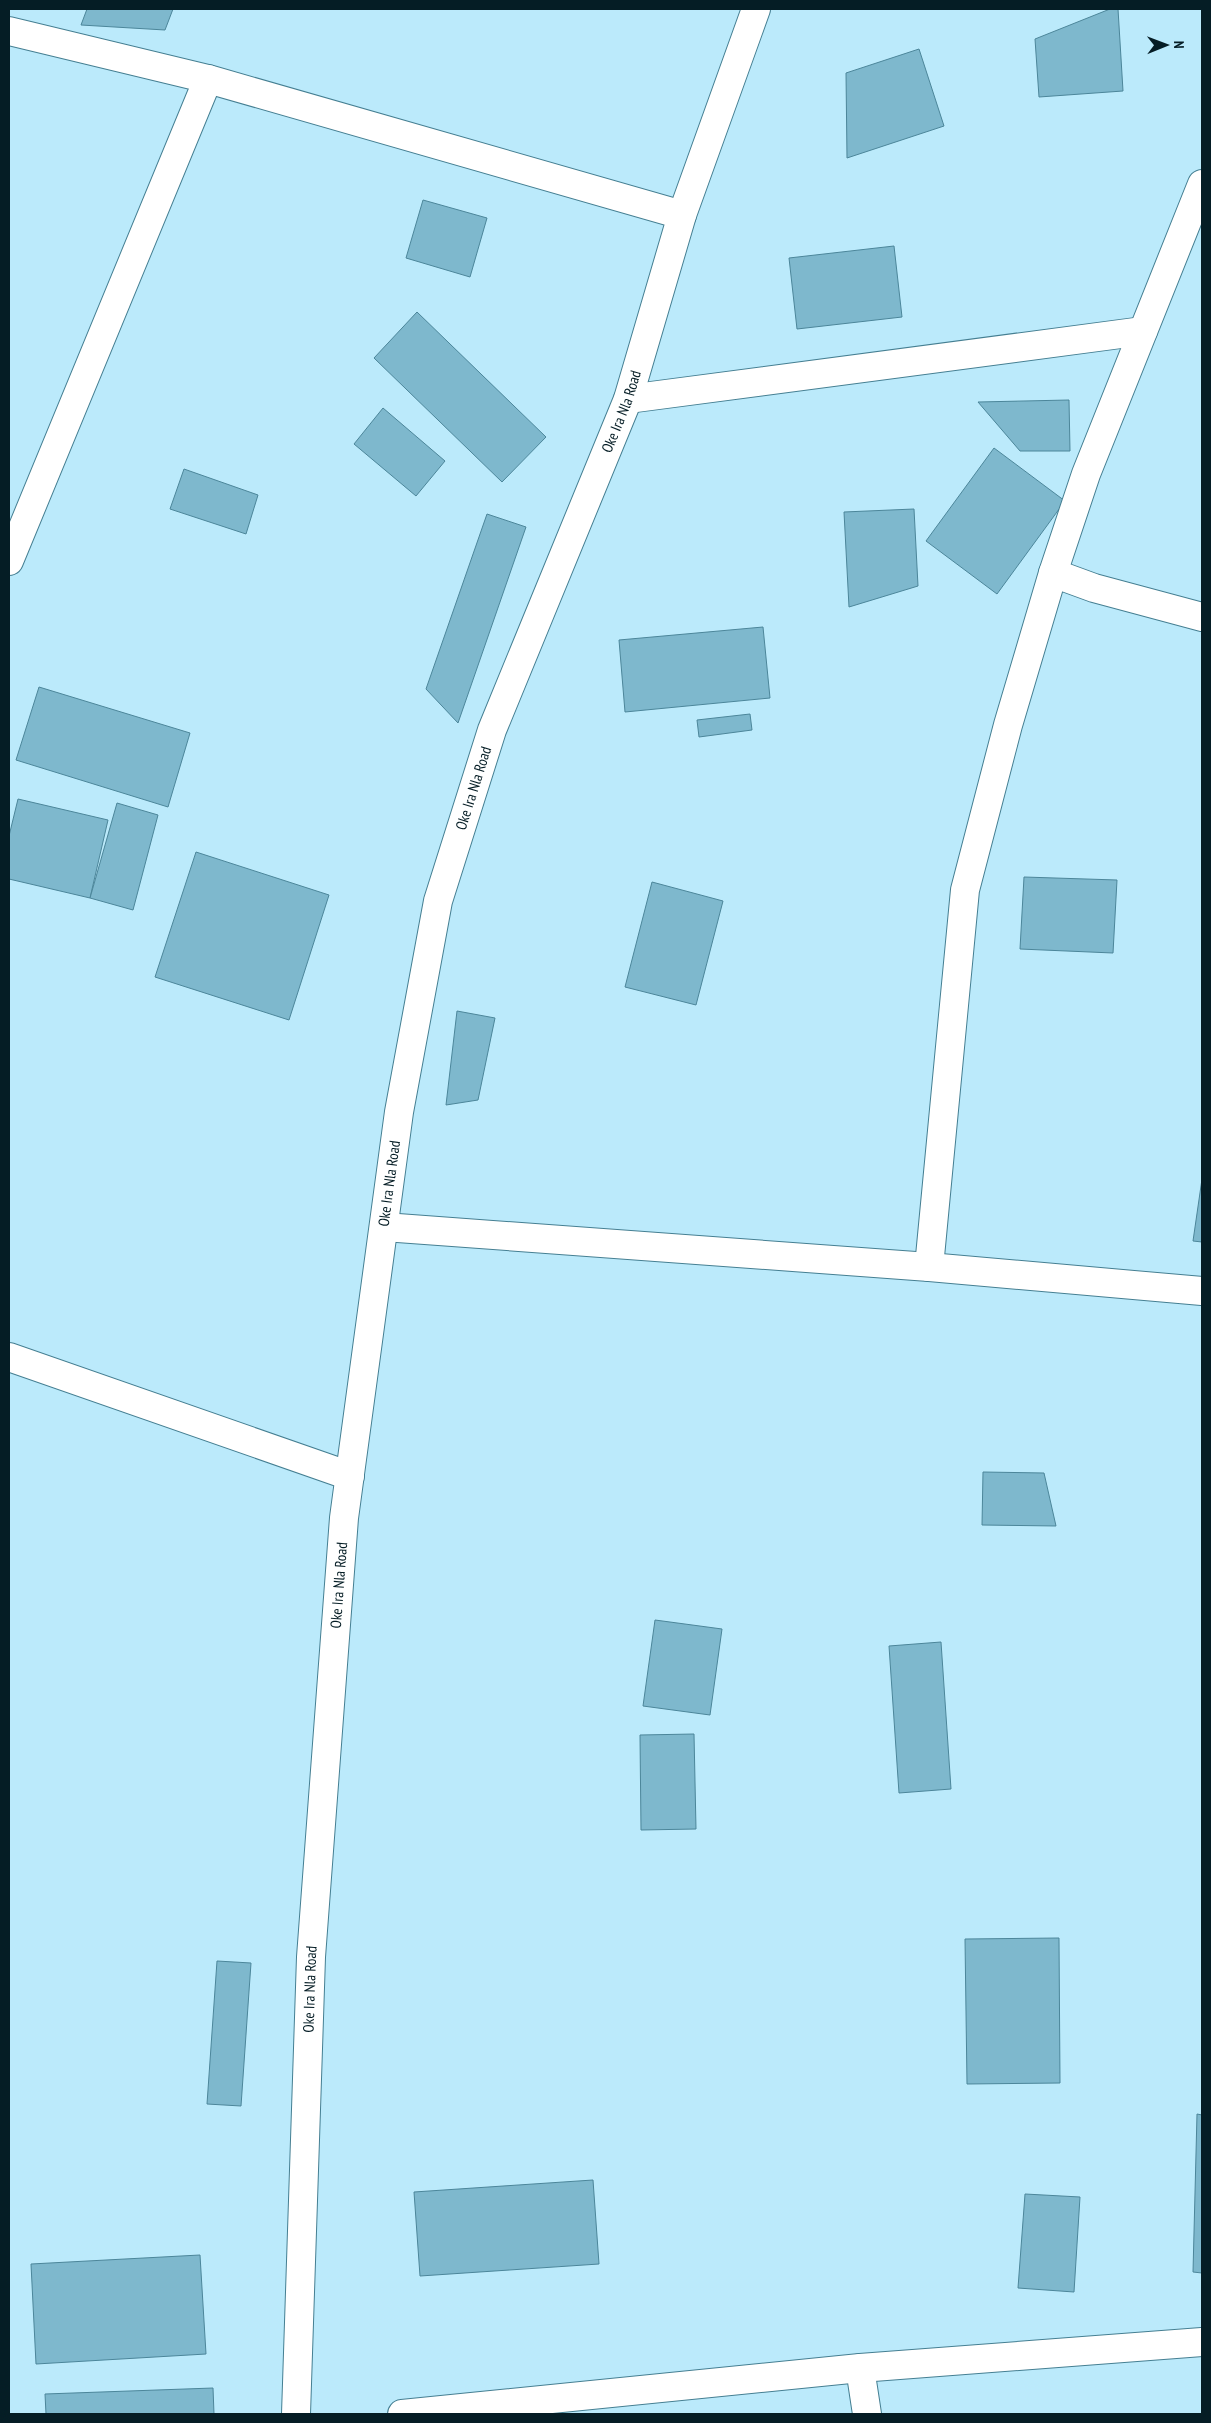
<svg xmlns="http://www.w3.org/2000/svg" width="1211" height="2423" font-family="'PT Sans Narrow',sans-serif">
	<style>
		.building { fill: #7eb8cd; stroke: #4c869a }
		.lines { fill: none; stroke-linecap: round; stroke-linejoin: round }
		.street-casing { stroke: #457f92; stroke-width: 30 }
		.secondary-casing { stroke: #457f92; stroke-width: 30 }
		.street { stroke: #fff; stroke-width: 28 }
		.secondary { stroke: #fff; stroke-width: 28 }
		.labels { text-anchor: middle; stroke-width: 5; stroke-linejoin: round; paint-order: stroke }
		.street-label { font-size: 15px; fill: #051d25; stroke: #bbeafb }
	</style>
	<rect width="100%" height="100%" fill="#bbeafb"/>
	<!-- building -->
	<g class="building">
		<polygon points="87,9 173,9 165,30 81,25"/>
		<polygon points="1110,9 1118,9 1123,91 1039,97 1035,39"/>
		<polygon points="919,49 944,126 847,158 846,73"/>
		<polygon points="423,200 487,218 470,277 406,258"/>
		<polygon points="894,246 902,317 797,329 789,258"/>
		<polygon points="417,312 546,437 502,482 374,358"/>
		<polygon points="1069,400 1070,451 1020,451 978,402"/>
		<polygon points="383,408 445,461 416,496 354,444"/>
		<polygon points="994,448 1065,501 997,594 926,541"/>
		<polygon points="184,469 258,495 246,534 170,509"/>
		<polygon points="914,509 918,586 849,607 844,512"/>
		<polygon points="487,514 526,527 458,723 426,689"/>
		<polygon points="763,627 770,698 625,712 619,640"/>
		<polygon points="39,687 190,733 168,807 16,760"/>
		<polygon points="750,714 752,730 699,737 697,720"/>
		<polygon points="18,799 108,820 90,898 9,879 9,836"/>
		<polygon points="117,803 158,815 133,910 90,898"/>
		<polygon points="196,852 329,895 289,1020 155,977"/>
		<polygon points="1024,877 1117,880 1113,953 1020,949"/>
		<polygon points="652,882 723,901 696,1005 625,987"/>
		<polygon points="457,1011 495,1018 478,1100 446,1105"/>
		<polygon points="1202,1179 1202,1242 1193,1241"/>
		<polygon points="983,1472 1044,1473 1056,1526 982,1525"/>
		<polygon points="655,1620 722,1629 710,1715 643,1706"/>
		<polygon points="941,1642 951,1789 899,1793 889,1646"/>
		<polygon points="694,1734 696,1829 641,1830 640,1735"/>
		<polygon points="1059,1938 1060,2083 967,2084 965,1939"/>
		<polygon points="217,1961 251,1963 241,2106 207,2104"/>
		<polygon points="1197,2114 1202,2115 1202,2273 1193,2272"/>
		<polygon points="593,2180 599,2264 420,2276 414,2192"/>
		<polygon points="1025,2194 1080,2197 1074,2292 1018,2288"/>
		<polygon points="200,2255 206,2354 36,2364 31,2264"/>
		<polygon points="213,2388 214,2414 46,2414 45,2394"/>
	</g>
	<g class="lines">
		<!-- street casing -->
		<g class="street-casing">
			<g id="street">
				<polyline points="9,31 208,79 682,215"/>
				<polyline points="628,399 1143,331"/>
				<polyline points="9,561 208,79"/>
				<polyline points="1053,573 1094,588 1202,617"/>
				<polyline points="384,1227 929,1267 1202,1291"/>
				<polyline points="929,1267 965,890 1008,725 1053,573 1086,474 1202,184"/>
				<polyline points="9,1357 350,1476"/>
				<polyline points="860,2368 867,2414"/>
				<polyline points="402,2414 860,2368 1202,2342"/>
			</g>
		</g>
		<!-- secondary casing -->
		<g class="secondary-casing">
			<g id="secondary">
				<path id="s1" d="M296,2414l15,-457 33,-439 55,-406 39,-211 54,-171 136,-331 54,-184 74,-206"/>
			</g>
		</g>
		<!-- street -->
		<use href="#street" class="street"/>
		<!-- secondary -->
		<use href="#secondary" class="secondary"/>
	</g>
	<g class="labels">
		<!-- street labels -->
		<g class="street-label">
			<text dy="5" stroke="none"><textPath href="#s1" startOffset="2045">Oke Ira Nla Road</textPath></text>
			<text dy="5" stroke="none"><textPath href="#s1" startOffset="1640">Oke Ira Nla Road</textPath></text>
			<text dy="5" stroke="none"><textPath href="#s1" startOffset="1235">Oke Ira Nla Road</textPath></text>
			<text dy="5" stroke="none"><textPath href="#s1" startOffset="830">Oke Ira Nla Road</textPath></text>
			<text dy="5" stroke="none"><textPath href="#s1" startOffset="425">Oke Ira Nla Road</textPath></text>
		</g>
	</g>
	<!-- border -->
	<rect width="1211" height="2423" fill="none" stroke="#051d25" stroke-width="20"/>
	<!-- north arrow -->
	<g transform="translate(1166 45) rotate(89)" stroke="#bbeafb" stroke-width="4" paint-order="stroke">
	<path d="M0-4L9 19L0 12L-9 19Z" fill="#051d25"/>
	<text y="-8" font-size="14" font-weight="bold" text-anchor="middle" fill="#051d25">N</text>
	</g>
</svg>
